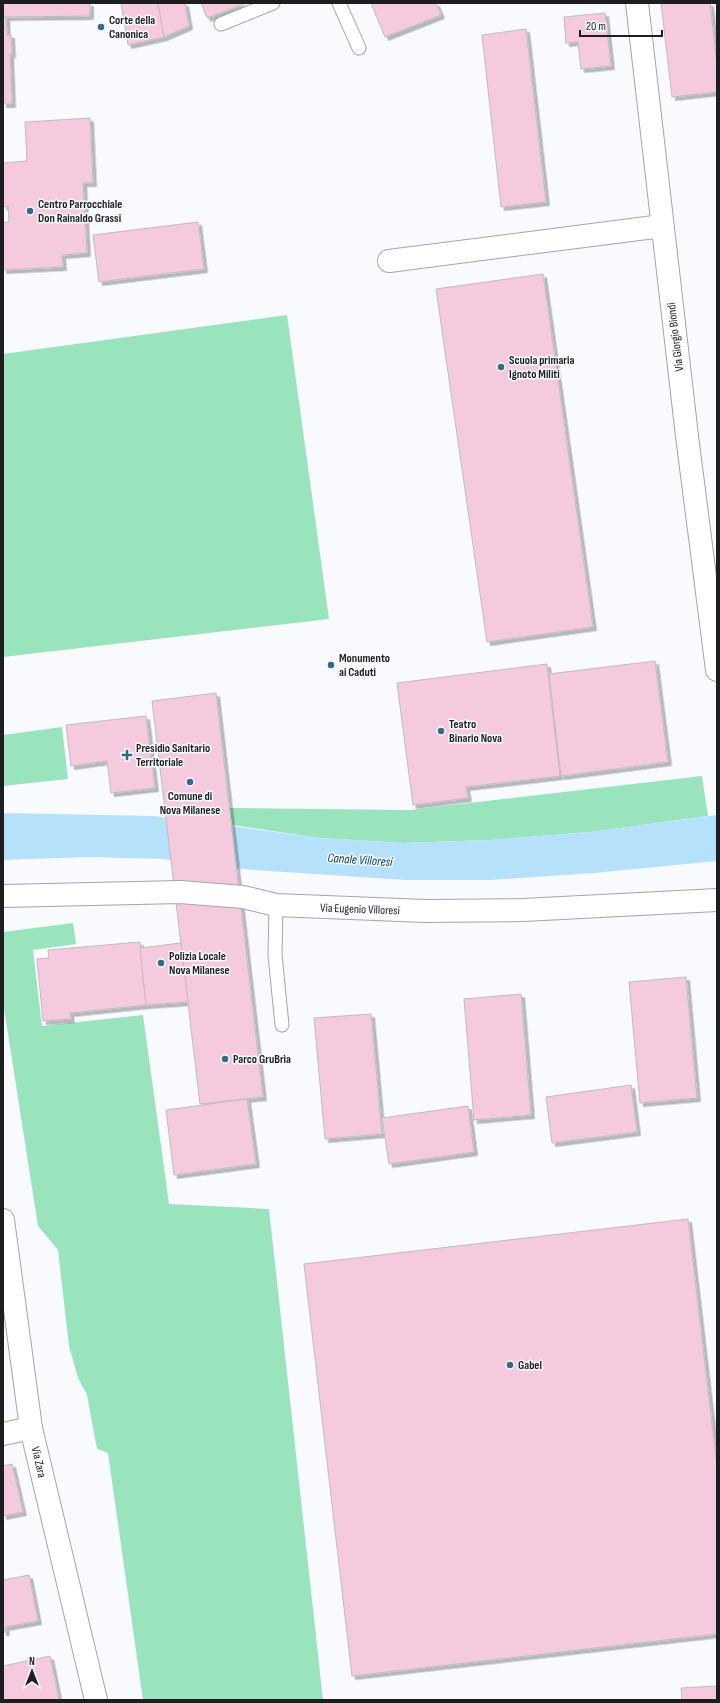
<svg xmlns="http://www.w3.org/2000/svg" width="720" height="1703" font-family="'Sofia Sans Condensed',sans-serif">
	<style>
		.green { fill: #9ae4bd }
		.water { fill: #b6e1fa }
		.building { fill: #f6cade; stroke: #c0bcbe; filter: url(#shadow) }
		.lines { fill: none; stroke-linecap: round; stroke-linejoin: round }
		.service-casing { stroke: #a3a5a8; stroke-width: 15 }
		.minor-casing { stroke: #a3a5a8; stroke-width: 24 }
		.service { stroke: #fff; stroke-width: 13 }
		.minor { stroke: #fff; stroke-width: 22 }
		.poi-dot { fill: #336b85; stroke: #f8fafe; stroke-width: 1.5 }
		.labels { text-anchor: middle; stroke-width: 3; stroke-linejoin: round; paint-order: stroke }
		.poi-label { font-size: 12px; font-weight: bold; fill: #1e1e20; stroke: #f8fafe; text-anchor: start }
		.street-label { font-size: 12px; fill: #1e1e20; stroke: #f8fafe }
		.water-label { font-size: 13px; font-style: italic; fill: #02445f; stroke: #f8fafe }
	</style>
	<defs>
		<filter id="shadow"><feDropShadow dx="3.5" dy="3.5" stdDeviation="0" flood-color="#0004"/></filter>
	</defs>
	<rect width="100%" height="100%" fill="#f8fafe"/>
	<!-- green -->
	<g class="green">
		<polygon points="287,315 329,619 3,657 3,354"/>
		<polygon points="62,727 68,779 3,786 3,735"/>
		<polygon points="702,776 708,816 591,832 490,840 403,843 320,838 232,825 230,808 410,810"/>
		<polygon points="73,923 76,944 33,950 42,1026 143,1015 169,1204 269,1209 323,1700 143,1700 108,1453 97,1449 87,1395 78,1378 69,1346 58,1250 38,1226 3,1002 3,932"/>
	</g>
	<!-- water -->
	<polygon class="water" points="3,813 153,816 320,838 403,843 490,840 591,832 717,815 717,861 594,873 491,880 406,880 253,870 163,859 88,857 3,860"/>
	<!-- building -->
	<g class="building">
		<polygon points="3,3 90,3 90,16 3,17"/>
		<polygon points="121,3 158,3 164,37 128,45"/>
		<polygon points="158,3 185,3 189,26 164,37"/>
		<polygon points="201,3 247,3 207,18"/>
		<polygon points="371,3 436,3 441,15 385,37"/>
		<polygon points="661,3 710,3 717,65 717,92 672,97"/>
		<polygon points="605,13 611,66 581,69 578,42 566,43 564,17"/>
		<polygon points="3,17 6,17 7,35 11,35 12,54 10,54 12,104 3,104"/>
		<polygon points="526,29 546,202 501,207 482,35"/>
		<polygon points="90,118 93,183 83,183 87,253 62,255 63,267 3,270 3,222 9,222 8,206 3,207 3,163 27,161 25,122"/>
		<polygon points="198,222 204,269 99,282 93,235"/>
		<polygon points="543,274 593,627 487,642 436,289"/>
		<polygon points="655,661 668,762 561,776 549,674"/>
		<polygon points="547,664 560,776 466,787 468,798 413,805 397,683"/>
		<polygon points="216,693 263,1097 200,1104 152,701"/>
		<polygon points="146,716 155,788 111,793 107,761 71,766 66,725"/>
		<polygon points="140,942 146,1005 70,1013 71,1019 43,1021 37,959 49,958 48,950"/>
		<polygon points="181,943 188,1002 146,1005 140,948"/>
		<polygon points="686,977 697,1098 640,1103 629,982"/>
		<polygon points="521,994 531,1115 474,1120 464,999"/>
		<polygon points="371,1014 382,1134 325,1139 314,1018"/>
		<polygon points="631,1085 637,1132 552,1143 546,1097"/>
		<polygon points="247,1099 256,1164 174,1175 166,1110"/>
		<polygon points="468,1106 474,1152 389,1164 382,1118"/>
		<polygon points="688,1219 717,1467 717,1634 352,1676 304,1264"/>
		<polygon points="12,1464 23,1512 3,1516 3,1466"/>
		<polygon points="29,1575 38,1621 5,1627 6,1632 3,1632 3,1580"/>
		<polygon points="50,1656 59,1700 3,1700 3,1666"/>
		<polygon points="717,1686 717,1700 682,1700 681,1688"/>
	</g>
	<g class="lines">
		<!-- service casing -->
		<g class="service-casing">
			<g id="service">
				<polyline points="339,3 359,48"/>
				<polyline points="221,24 273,3"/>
				<polyline points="276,905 275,955 282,1025"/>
			</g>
		</g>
		<!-- minor casing -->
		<g class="minor-casing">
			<g id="minor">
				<polyline points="637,3 687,436 717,670"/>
				<polyline points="389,261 662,226"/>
				<polyline points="3,896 180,892 243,897 276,905 425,911 523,910 717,900"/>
				<polyline points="3,1220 31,1428 96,1700"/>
				<polyline points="3,1434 31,1428"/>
			</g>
		</g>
		<!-- service -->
		<use href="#service" class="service"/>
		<!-- minor -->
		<use href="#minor" class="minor"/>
	</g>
	<!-- markers -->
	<g class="poi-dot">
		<circle cx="101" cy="27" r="4"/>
		<circle cx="30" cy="211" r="4"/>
		<circle cx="501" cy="367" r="4"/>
		<circle cx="331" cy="665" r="4"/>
		<circle cx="441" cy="731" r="4"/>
		<path d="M125 749h4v4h4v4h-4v4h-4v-4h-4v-4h4z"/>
		<circle cx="190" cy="782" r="4"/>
		<circle cx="161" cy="963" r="4"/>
		<circle cx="225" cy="1059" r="4"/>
		<circle cx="510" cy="1365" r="4"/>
	</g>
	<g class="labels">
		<!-- poi labels -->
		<g class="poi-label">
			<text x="109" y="24">Corte della<tspan x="109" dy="14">Canonica</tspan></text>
			<text x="38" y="208">Centro Parrocchiale<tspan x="38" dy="14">Don Rainaldo Grassi</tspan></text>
			<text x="509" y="364">Scuola primaria<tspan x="509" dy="14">Ignoto Militi</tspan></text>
			<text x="339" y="662">Monumento<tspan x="339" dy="14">ai Caduti</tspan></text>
			<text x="449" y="728">Teatro<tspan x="449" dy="14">Binario Nova</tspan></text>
			<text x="136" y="752">Presidio Sanitario<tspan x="136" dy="14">Territoriale</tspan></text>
			<text x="190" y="800" text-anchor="middle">Comune di<tspan x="190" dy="14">Nova Milanese</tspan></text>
			<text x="169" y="960">Polizia Locale<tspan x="169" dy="14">Nova Milanese</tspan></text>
			<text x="233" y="1063">Parco GruBrìa</text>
			<text x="518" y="1369">Gabel</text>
		</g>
		<!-- street labels -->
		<g class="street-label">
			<text transform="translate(675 337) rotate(-97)" y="4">Via Giorgio Biondi</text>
			<text transform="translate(360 909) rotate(2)" y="4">Via Eugenio Villoresi</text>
			<text transform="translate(39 1462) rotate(77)" y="4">Via Zara</text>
		</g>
		<!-- water labels -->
		<g class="water-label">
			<text transform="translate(360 859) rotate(4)" y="5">Canale Villoresi</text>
		</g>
	</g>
	<!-- border -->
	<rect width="720" height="1703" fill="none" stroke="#1e1e20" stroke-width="8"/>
	<!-- north arrow -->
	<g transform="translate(32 1671)" stroke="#f8fafe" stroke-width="3" paint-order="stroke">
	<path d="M0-3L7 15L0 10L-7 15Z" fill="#1e1e20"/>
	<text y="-6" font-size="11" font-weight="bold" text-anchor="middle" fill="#1e1e20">N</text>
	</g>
	<!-- scale -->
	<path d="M580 30v6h82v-6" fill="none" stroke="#1e1e20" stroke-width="2"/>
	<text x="586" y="30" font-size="12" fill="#1e1e20" stroke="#f8fafe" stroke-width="3" paint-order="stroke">20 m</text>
</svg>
